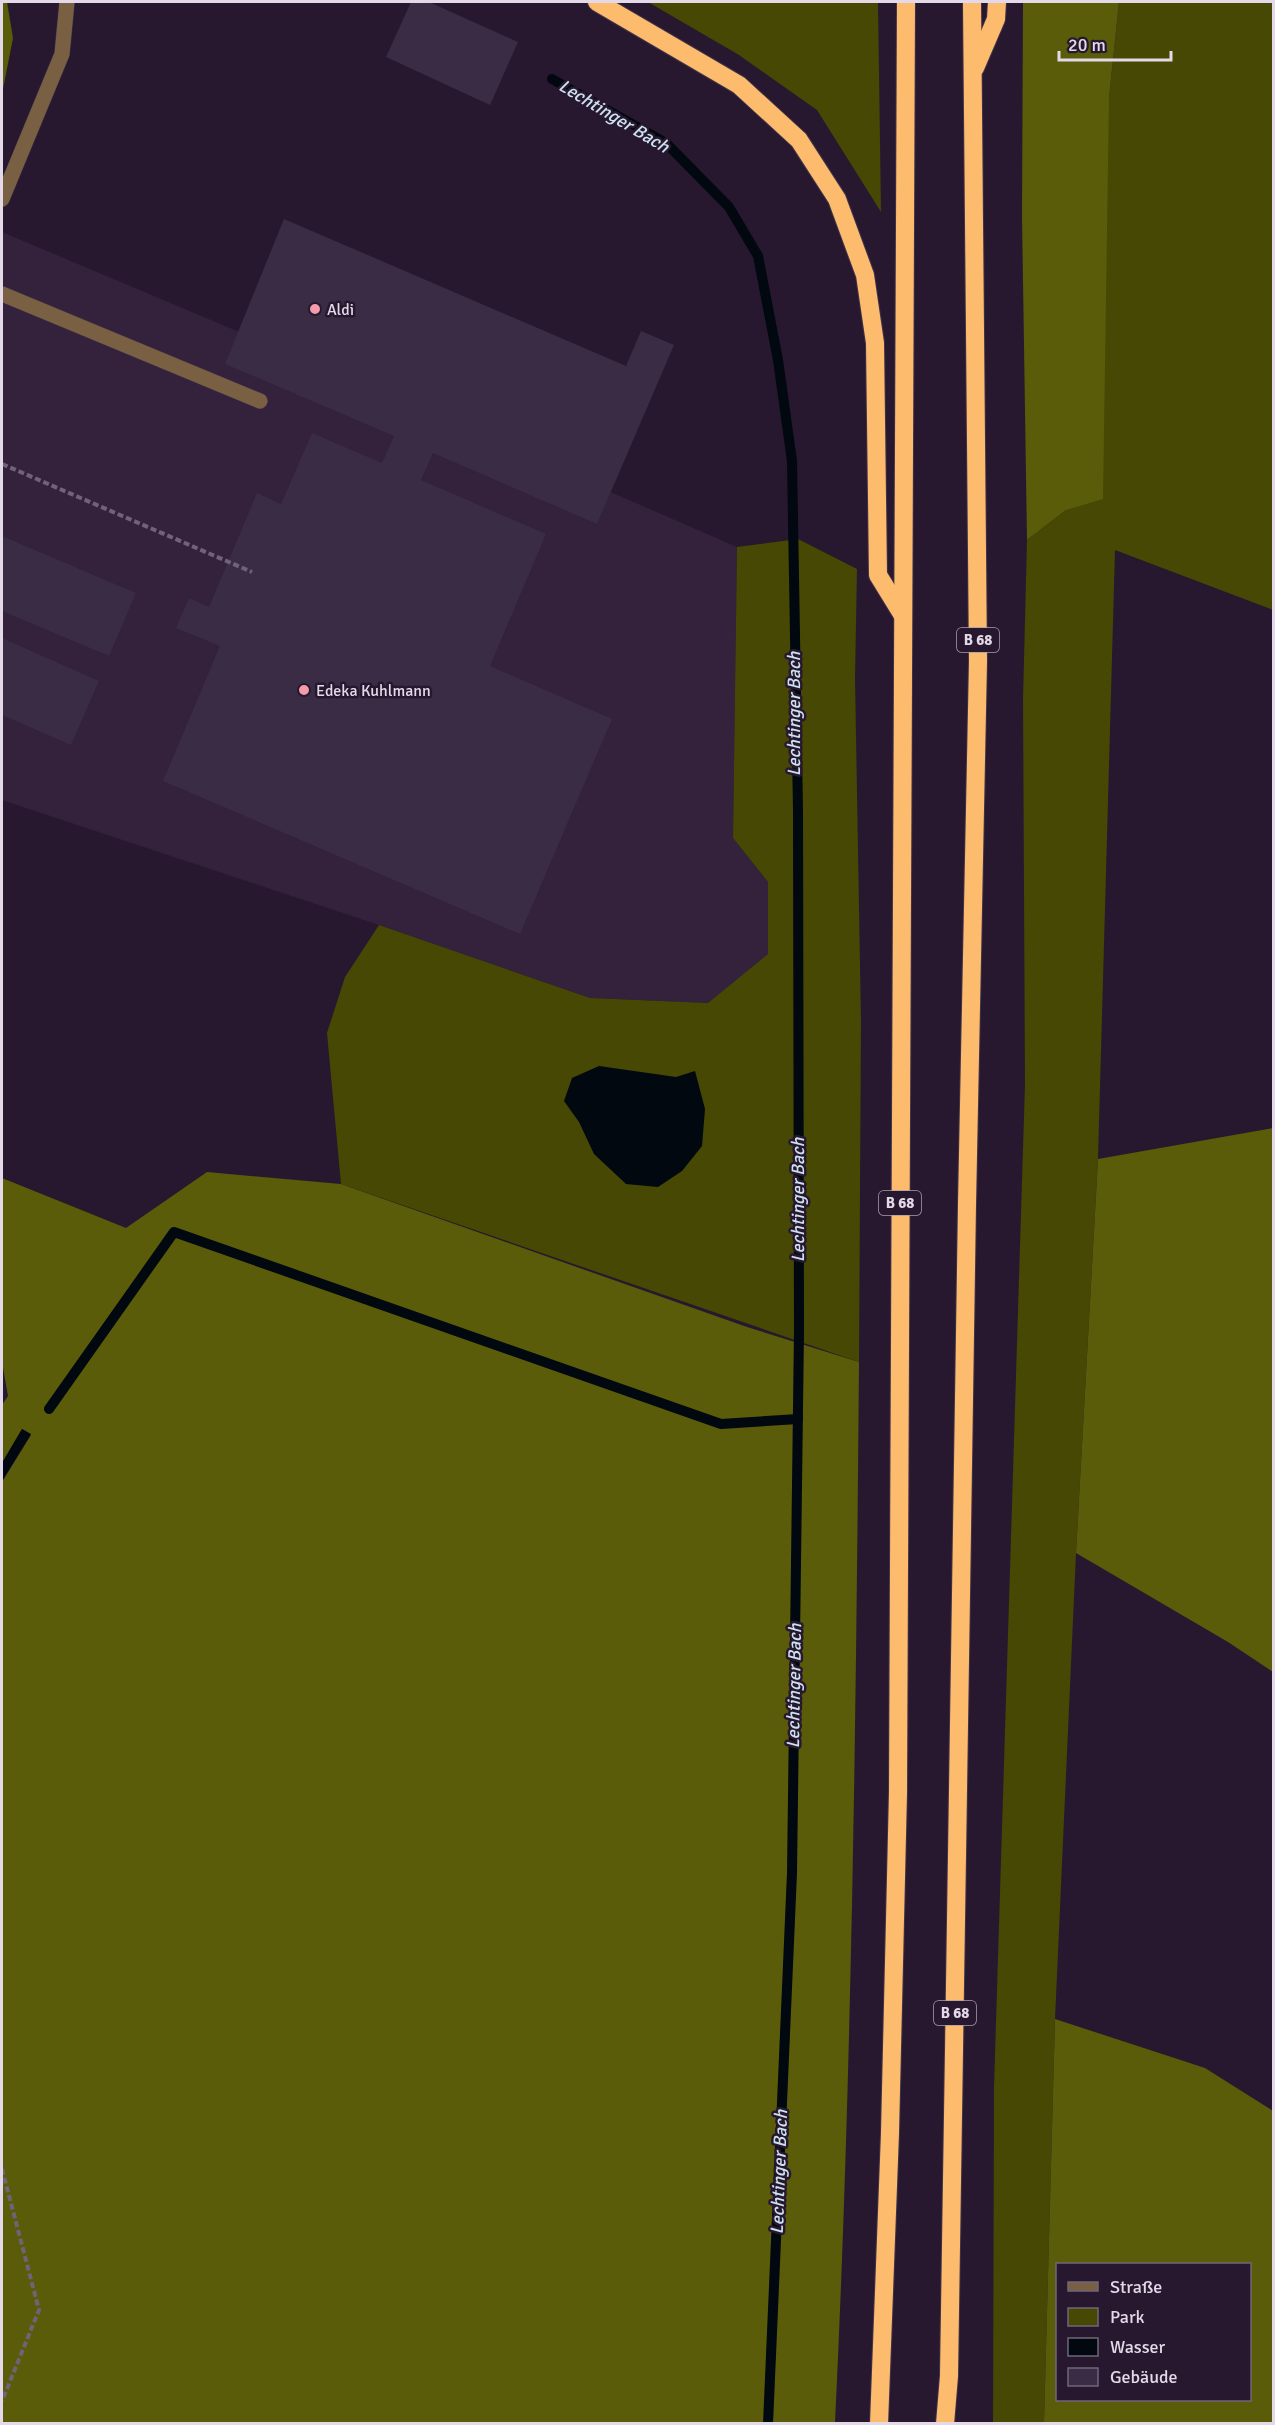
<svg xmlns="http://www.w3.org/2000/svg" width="1275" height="2425" font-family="Signika,sans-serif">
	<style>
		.built { fill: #34213c }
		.green { fill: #464803 }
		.forest { fill: #5a5c09; fill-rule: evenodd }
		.water { fill: #01080f }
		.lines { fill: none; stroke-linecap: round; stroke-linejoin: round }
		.stream { stroke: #01080f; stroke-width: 10 }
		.building { fill: #3a2c44 }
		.minor-casing { stroke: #413349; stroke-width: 16 }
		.highway-casing { stroke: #413349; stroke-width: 20 }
		.path { stroke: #706377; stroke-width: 4; stroke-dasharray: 6 3; stroke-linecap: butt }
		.minor { stroke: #7a6043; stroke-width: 15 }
		.highway { stroke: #fdbb6e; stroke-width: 18 }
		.poi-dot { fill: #f39aab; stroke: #27182f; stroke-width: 2 }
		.labels { text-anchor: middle; stroke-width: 5; stroke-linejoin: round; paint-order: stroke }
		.shield { fill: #27182f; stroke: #ab9fb0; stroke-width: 1.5 }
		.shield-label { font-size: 15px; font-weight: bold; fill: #e3d9e8 }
		.poi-label { font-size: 16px; fill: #e3d9e8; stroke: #27182f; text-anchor: start }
		.water-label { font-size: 18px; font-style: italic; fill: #cce2f0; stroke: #27182f }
	</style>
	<rect width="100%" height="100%" fill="#27182f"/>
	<!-- built -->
	<polygon class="built" points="2,232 332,371 737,547 733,838 768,882 769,954 708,1003 590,998 379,925 2,800"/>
	<!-- green -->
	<g class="green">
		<polygon points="648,2 878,2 881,212 817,110 739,55"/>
		<polygon points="1119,2 1273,2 1273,610 1115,550 1098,1159 1076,1553 1055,2019 1044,2423 993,2424 994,2087 1025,1084 1023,699 1027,540 1066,510"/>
		<polygon points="798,539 857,569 855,678 861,1022 859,1362 341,1184 327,1033 345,977 379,925 590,998 708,1003 768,954 768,882 733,838 737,547"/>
	</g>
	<!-- forest -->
	<g class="forest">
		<polygon points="2,2 7,2 13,38 2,94"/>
		<polygon points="1023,2 1119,2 1109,98 1103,499 1066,510 1027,540 1022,216"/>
		<polygon points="1273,1128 1274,1128 1273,1672 1228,1642 1076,1553 1098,1159"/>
		<path d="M207,1172l134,12 406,143 112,35c-3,354 -7,708 -24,1061h-833v-941l29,-47 -9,-6 -20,34v-58l6,-9 -6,-34v-184l124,50z"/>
		<path d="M1055,2019l150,49 68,43v312h-229zM1250,2264v136h-192v-136z"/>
	</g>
	<!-- water -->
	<g class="water">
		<polygon points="599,1066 676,1077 695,1071 705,1109 702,1146 682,1171 658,1187 626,1184 594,1154 579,1122 564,1101 572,1078"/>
		<polygon points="22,1429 31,1434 2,1481 2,1463"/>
	</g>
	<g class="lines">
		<!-- stream -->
		<g class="stream">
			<polyline points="552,79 666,143 729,207 758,256 778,360 792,461 798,810 799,1331 792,1873 768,2424"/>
			<polyline points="49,1409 174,1232 721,1424 798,1419"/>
		</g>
	</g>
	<!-- building -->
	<g class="building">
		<polygon points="411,2 429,2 518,42 490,105 386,57"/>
		<polygon points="284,219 626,366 641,331 674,345 597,524 433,453 421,480 546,534 490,666 612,719 520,934 163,781 220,646 176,628 189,598 209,607 257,493 281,504 312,433 382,463 394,436 225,364"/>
		<polygon points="2,536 136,593 109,656 2,611"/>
		<polygon points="2,638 99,681 71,745 2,715"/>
	</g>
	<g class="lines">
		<!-- minor casing -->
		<g class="minor-casing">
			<g id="minor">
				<polyline points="2,199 62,54 67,2"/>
				<polyline points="2,294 260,401"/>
			</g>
		</g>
		<!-- highway casing -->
		<g class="highway-casing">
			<g id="highway">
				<polyline points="597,2 739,85 799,140 837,199 865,275 875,343 878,575 902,614"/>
				<polyline points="975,68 996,19 997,2"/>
				<polyline points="879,2424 890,2133 898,1792 906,2"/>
				<polyline points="945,2424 949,2376 967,1204 978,661 972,2"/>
			</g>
		</g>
		<!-- path -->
		<g class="path">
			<polyline points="2,464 252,572"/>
			<polyline points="2,2169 39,2310 2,2401"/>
		</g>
		<!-- minor -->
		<use href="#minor" class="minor"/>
		<!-- highway -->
		<use href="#highway" class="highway"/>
	</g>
	<!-- markers -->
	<g class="poi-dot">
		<circle cx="315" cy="309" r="6"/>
		<circle cx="304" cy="690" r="6"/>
	</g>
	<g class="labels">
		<!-- shield labels -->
		<g class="shield">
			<rect x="957" y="628" width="42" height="24" rx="4.5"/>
			<rect x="879" y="1191" width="42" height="24" rx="4.5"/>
			<rect x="934" y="2001" width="42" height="24" rx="4.5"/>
		</g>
		<g class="shield-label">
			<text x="978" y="645">B 68</text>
			<text x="900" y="1208">B 68</text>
			<text x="955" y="2018">B 68</text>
		</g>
		<!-- poi labels -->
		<g class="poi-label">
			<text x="327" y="315">Aldi</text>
			<text x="316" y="696">Edeka Kuhlmann</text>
		</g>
		<!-- water labels -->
		<g class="water-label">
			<text transform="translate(614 116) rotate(31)" y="6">Lechtinger Bach</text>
			<text transform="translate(794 714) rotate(-90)" y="6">Lechtinger Bach</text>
			<text transform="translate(798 1200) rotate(-90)" y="6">Lechtinger Bach</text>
			<text transform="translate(794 1686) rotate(-89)" y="6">Lechtinger Bach</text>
			<text transform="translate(779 2172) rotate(-88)" y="6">Lechtinger Bach</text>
		</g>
	</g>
	<!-- border -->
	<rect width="1275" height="2425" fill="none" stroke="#e3d9e8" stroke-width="6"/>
	<!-- legend -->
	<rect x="1056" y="2263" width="195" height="138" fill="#27182f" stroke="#726579" stroke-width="1.5"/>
	<rect x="1068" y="2282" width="30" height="9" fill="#7a6043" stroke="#726579" stroke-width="1.5"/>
	<text x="1110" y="2293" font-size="18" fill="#e3d9e8">Straße</text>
	<rect x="1068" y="2308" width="30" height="18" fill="#464803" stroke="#726579" stroke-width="1.5"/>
	<text x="1110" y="2323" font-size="18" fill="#e3d9e8">Park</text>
	<rect x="1068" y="2338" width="30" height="18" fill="#01080f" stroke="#726579" stroke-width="1.5"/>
	<text x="1110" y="2353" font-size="18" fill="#e3d9e8">Wasser</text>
	<rect x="1068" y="2368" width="30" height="18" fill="#3a2c44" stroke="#726579" stroke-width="1.5"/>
	<text x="1110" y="2383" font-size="18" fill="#e3d9e8">Gebäude</text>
	<!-- scale -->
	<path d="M1059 51v9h112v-9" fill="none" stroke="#e3d9e8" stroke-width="3"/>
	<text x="1068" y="51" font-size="18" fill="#e3d9e8" stroke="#27182f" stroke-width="4.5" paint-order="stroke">20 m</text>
</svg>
